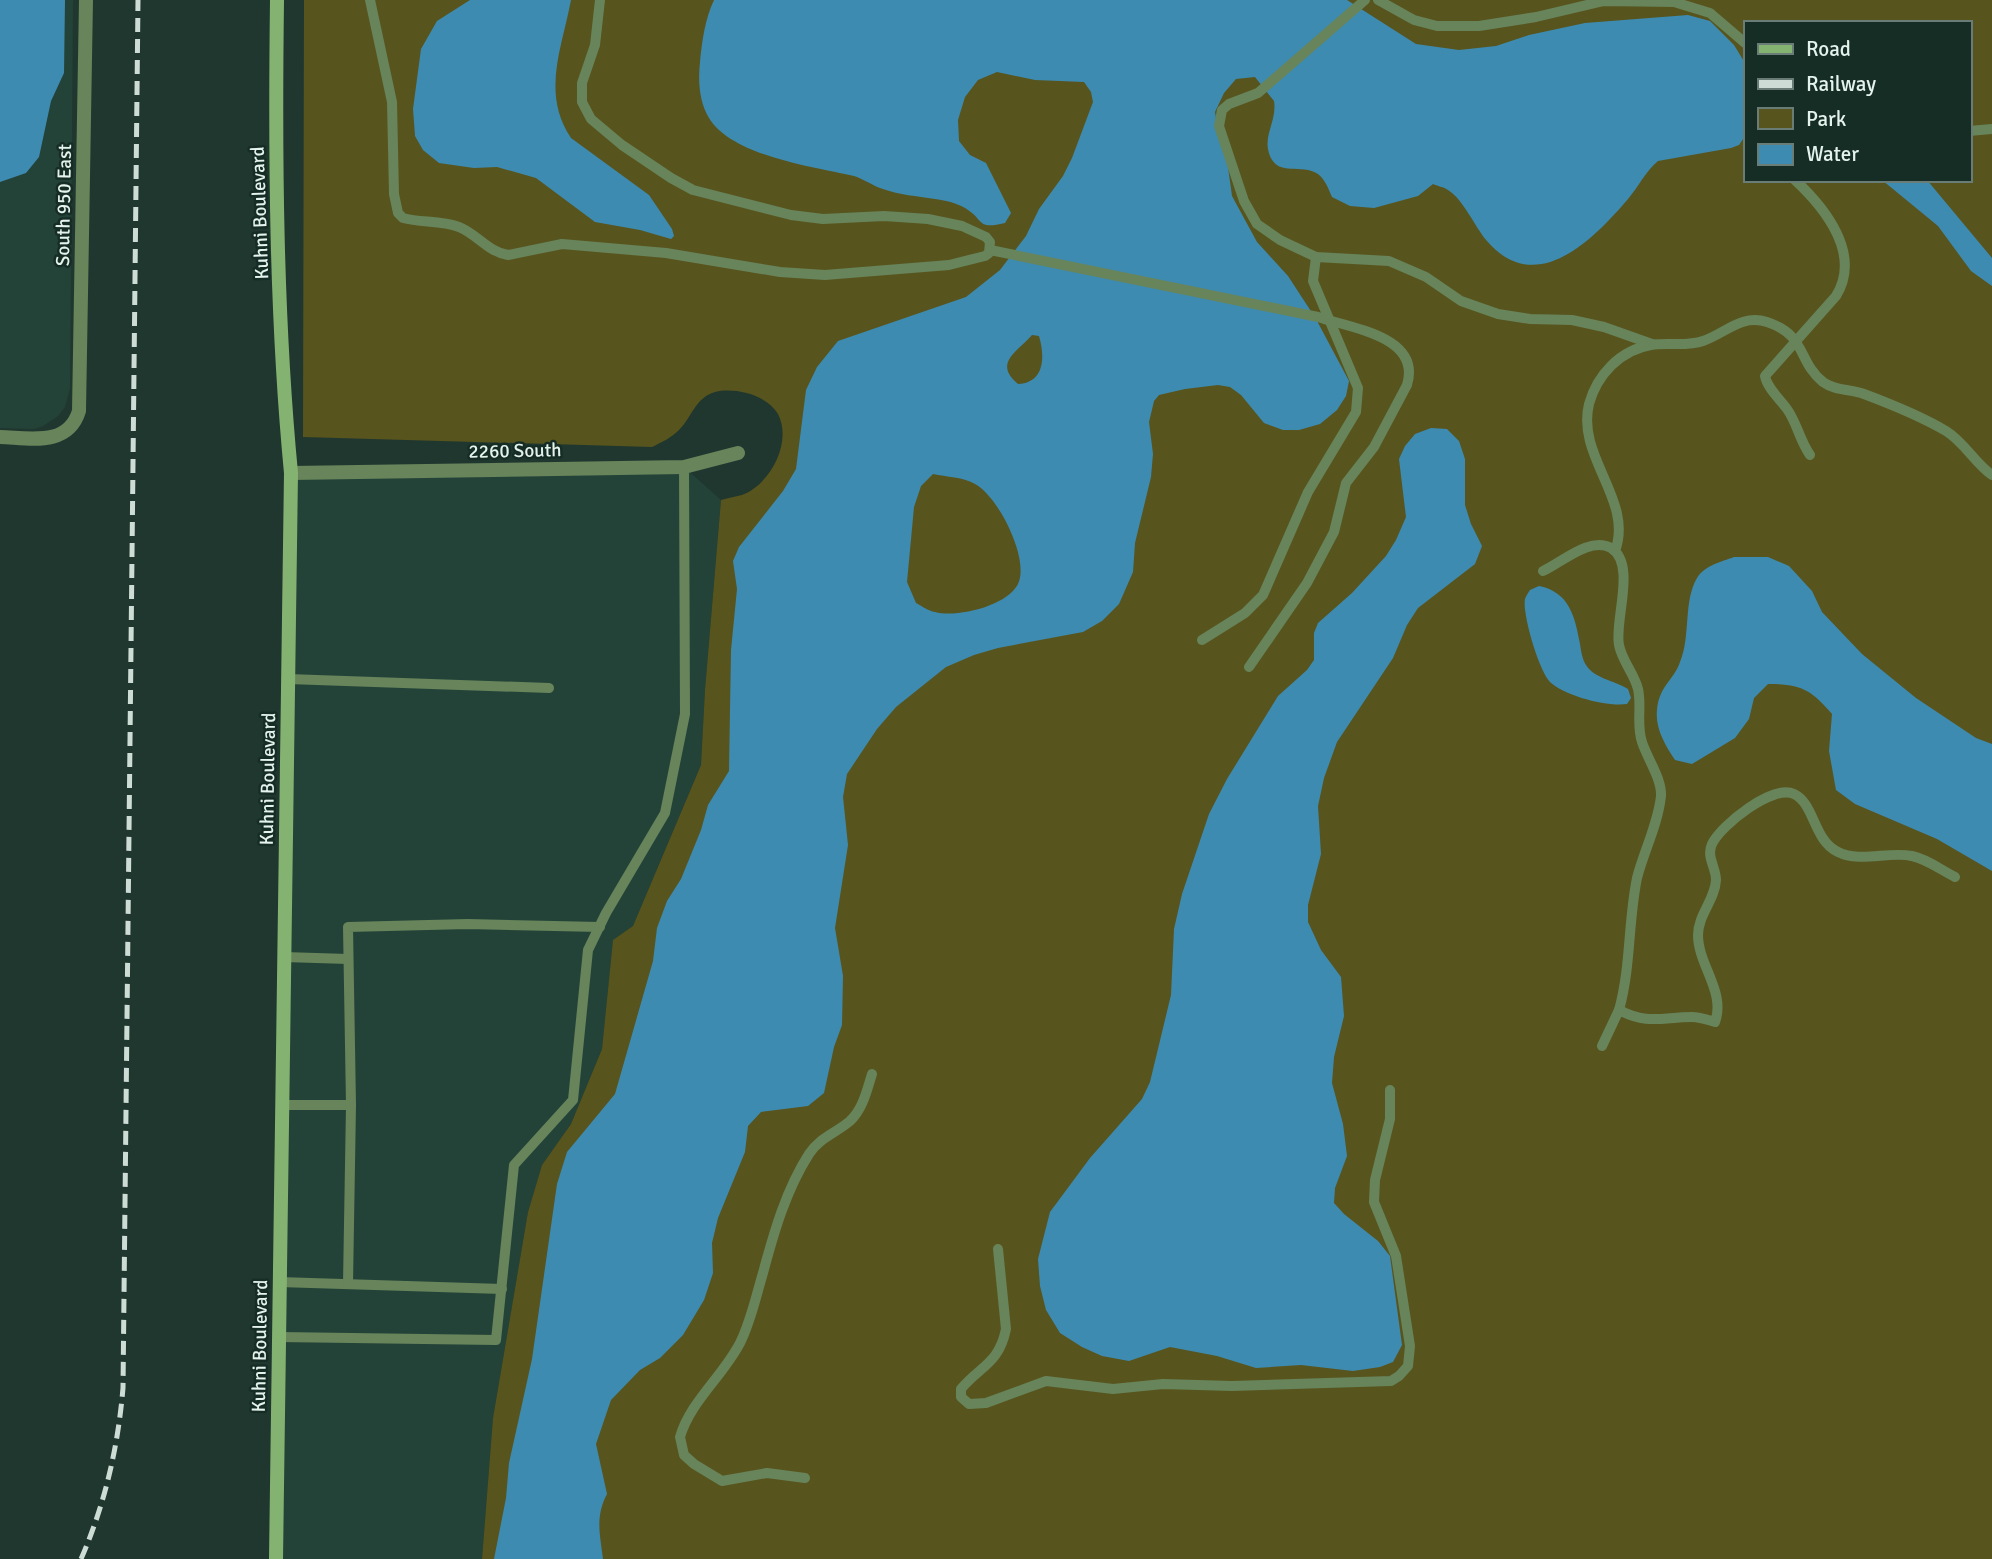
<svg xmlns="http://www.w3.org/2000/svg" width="1992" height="1559" font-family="Signika,sans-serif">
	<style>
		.built { fill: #244338 }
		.green { fill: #58541d; fill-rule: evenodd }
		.water { fill: #3e8bb1; fill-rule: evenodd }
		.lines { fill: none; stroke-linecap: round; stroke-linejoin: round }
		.lane { stroke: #67845b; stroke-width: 10 }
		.street { stroke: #67845b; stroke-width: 14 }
		.secondary { stroke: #84b371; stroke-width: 14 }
		.rail { stroke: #cddcd5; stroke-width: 5; stroke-dasharray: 14 7; stroke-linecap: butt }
		.labels { text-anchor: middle; stroke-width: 5; stroke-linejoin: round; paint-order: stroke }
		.street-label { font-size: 19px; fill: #e5f3ed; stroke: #162d25 }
	</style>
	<rect width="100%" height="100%" fill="#20372f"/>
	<!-- built -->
	<g class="built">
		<polygon points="0,0 73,0 70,388 65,407 58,416 43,426 34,429 0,428"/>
		<polygon points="684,467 721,500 705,690 701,765 633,926 613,941 602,1049 571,1124 542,1165 528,1212 493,1418 482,1559 276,1559 291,473"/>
	</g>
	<!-- green -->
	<path class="green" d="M304,0h1688v1559h-1510l11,-141 35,-206 14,-47 29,-41 31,-75 11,-109 20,-14 68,-161 4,-75 16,-190c6,-2 14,-3 21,-5 27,-10 51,-52 36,-81 -11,-19 -43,-27 -63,-22 -20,6 -23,25 -36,38 -8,8 -17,12 -27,17l-349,-10zM1745,23h224v157h-224z"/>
	<!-- water -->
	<g class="water">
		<polygon points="0,0 65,0 64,73 51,101 39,157 26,173 0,182"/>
		<path d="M470,0h101c-9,48 -30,93 0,138l78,57 23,34 2,7 -3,3 -31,-9 -45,-8 -59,-44 -39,-11 -23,1 -35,-5 -16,-13 -8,-14 -2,-27 8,-60 16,-28z"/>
		<path d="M714,0h633l69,44 43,6 37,-4 33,-11 56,-12 103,-8 22,6 24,24 11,18v73l-6,9 -8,3 -73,13c-13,11 -19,25 -30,38 -35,41 -92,99 -141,42 -12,-14 -24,-42 -39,-51 -4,-3 -11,-4 -15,-6l-15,12 -44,12 -24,-2 -18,-9c-3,-7 -7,-18 -14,-23 -18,-12 -44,6 -50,-25 -3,-16 9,-30 6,-48l-19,-24 -19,2 -12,14 -9,19 4,24 9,31 4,29 25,46 31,34 28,43 33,62 -3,15 -9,14 -17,14 -21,6h-16l-19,-7 -23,-28 -11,-8 -12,-2 -33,4 -26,6 -5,6 -5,21 4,32 -2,23 -16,66 -2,29 -14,32 -17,17 -19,11 -85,16 -24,7 -28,12 -50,40 -19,22 -30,45 -4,23 5,48 -13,83 8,48 -1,49 -8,22 -10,46 -16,13 -47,6 -13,14 -3,26 -27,66 -6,25 1,30 -9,27 -21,35 -23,23 -20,12 -29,30 -15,44 11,50c-12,23 -7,40 -4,65h-109l12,-61 3,-35 23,-104 25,-175 10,-32 48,-58 38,-133 4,-33 10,-27 14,-22 20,-49 7,-25 21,-34 2,-121 6,-61 -4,-28 6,-14 44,-56 13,-22 10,-79 11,-23 21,-26 128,-44 34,-27 26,-34 13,-27 24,-33 9,-18 21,-56 -2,-10 -7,-10 -49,-2 -38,-8 -19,8 -13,17 -7,23 1,21 11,14 16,8 25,50 -6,10c-29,7 -20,-3 -40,-15 -8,-5 -21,-8 -30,-9 -19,-3 -35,-4 -52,-10 -10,-3 -19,-10 -29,-13 -40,-9 -122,-20 -145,-58 -10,-17 -11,-37 -9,-56 2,-21 5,-43 14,-62zM1032,335l7,1c6,20 6,47 -21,48 -25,-21 -1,-32 14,-49zM933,474c13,3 31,3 42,10 23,12 55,75 43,100 -11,22 -61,34 -83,28 -7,-1 -13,-6 -19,-9l-9,-21 7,-75 7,-21z"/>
		<polygon points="1882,180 1927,180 1992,258 1992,286 1971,271 1938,226"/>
		<polygon points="1431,428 1447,429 1459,441 1465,459 1465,505 1471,524 1482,546 1475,564 1418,608 1407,625 1393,658 1337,742 1324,778 1318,806 1321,854 1308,905 1308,922 1321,950 1341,977 1344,1016 1334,1057 1332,1083 1343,1124 1347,1156 1335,1188 1334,1203 1344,1214 1378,1241 1390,1256 1402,1345 1393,1362 1380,1367 1353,1371 1301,1365 1256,1368 1217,1356 1170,1347 1129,1361 1102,1356 1082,1347 1060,1333 1046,1310 1040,1286 1038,1259 1050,1212 1090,1158 1142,1099 1150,1082 1171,995 1174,929 1182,894 1209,814 1227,779 1278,696 1307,670 1314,660 1314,633 1318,623 1352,593 1386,556 1396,540 1406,517 1399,459 1405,446 1415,434"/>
		<path d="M1734,557h34l21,9 23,25 10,21 40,42 54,44 60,40 16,6v127l-55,-32 -82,-35 -19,-14 -7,-39 3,-37c-21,-25 -32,-30 -64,-30l-14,14 -5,21 -14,19 -43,26 -17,-4c-10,-15 -20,-32 -18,-50 2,-24 17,-30 23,-48 11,-26 3,-60 17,-84 8,-13 24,-16 37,-21z"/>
		<path d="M1539,586c30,6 36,30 41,58 1,6 2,15 6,21 9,14 28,15 42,24l3,9 -4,6c-20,3 -62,-8 -77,-22 -11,-11 -28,-68 -25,-83 1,-3 3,-6 5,-9z"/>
	</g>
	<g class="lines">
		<!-- lane -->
		<g class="lane">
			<path d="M370,0l22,102 2,92 4,19 5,5c18,5 37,2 56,9 18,7 29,25 49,28l54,-11 104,9 114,19 45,3 124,-10 36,-9 4,-3 1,-11 -4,-5 -24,-11 -34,-7 -44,-3 -61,3 -32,-4 -98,-25 -22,-12 -49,-33 -31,-26 -9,-17v-19l13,-38 5,-45"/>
			<polyline points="1365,0 1258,93 1229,104 1222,110 1219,126 1244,201 1257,224 1280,240 1316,257 1389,261 1426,277 1461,301 1498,314 1530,319 1572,320 1604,327 1652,344"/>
			<polyline points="1378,0 1414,20 1437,26 1479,26 1536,17 1604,1 1674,2 1710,13 1745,43"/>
			<polyline points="1969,131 1992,129"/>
			<path d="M1795,180c30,28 67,74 41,116l-71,80c2,12 15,23 22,33 10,14 13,32 23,46"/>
			<path d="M990,250l328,67c32,11 104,19 89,68l-33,62 -28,36 -12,49 -27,51 -58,84"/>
			<path d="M1615,551c19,-51 -39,-94 -26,-147 8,-29 31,-54 62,-59 17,-3 35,2 52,-4 23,-8 38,-27 64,-19 40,13 30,39 56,60 12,9 28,7 41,12 24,9 60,24 82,37 18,11 29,32 46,44"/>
			<path d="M1543,571c18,-8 47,-35 68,-23 26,16 3,73 8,97 3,16 15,28 19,44 4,17 -2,35 4,53 5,16 20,37 19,54 -3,28 -17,55 -24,82 -9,44 -6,89 -18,132"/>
			<polyline points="1202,640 1245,613 1263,595 1308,492 1356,412 1358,388 1313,281 1316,257"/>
			<polyline points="288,679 549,688"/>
			<polyline points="284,957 348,959"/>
			<path d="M1602,1046l17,-36c28,15 44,7 73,7 8,0 16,3 23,5 11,-30 -17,-57 -17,-87 0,-20 17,-35 18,-55 0,-13 -10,-23 -4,-36 9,-19 61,-60 82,-50 21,10 19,46 44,58 22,11 51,-1 74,4 15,3 29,14 43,21"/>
			<polyline points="282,1105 351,1105"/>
			<path d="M998,1249l8,80c-7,35 -26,37 -45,60v8l8,7 17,-1 60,-22 67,8 50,-5 69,2 159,-5 8,-5 9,-10 2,-20 -14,-90 -22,-54 1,-22 15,-61v-29"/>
			<polyline points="279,1282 502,1289"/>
			<polyline points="348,1284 351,1105 348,927 468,924 600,927"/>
			<polyline points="279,1337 496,1340 514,1165 573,1100 588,950 606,913 665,813 685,714 684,467"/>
			<path d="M805,1478l-38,-5 -45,8 -28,-17 -10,-9 -4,-18c10,-35 43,-61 60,-94 11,-22 16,-47 23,-70 11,-41 23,-83 46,-119 10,-16 27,-21 41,-33 13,-12 17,-31 22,-47"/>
		</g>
		<!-- street -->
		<g class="street">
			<path d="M0,437c30,1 68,10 79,-26l7,-411"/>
			<polyline points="291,473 684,467 738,453"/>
		</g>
		<!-- secondary -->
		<path class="secondary" d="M276,1559l15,-1086c-15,-157 -16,-316 -14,-473"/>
		<!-- rail -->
		<path class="rail" d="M81,1559c24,-55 37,-112 42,-171l15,-1388"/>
	</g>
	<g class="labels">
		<!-- street labels -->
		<g class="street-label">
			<text transform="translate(63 205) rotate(-89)" y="7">South 950 East</text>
			<text transform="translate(259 213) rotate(-92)" y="7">Kuhni Boulevard</text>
			<text transform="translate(515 450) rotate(-1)" y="7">2260 South</text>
			<text transform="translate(267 779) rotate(-89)" y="7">Kuhni Boulevard</text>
			<text transform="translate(259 1346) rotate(-89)" y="7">Kuhni Boulevard</text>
		</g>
	</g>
	<!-- legend -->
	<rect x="1744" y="21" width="228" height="161" fill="#162d25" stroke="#697c75" stroke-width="2"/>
	<rect x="1758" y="44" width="35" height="10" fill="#84b371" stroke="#697c75" stroke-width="2"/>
	<text x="1806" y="56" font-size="21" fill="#e5f3ed">Road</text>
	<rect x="1758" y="79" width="35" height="10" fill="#cddcd5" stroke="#697c75" stroke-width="2"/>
	<text x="1806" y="91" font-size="21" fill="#e5f3ed">Railway</text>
	<rect x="1758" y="108" width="35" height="21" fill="#58541d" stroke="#697c75" stroke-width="2"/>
	<text x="1806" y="126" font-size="21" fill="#e5f3ed">Park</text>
	<rect x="1758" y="144" width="35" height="21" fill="#3e8bb1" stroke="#697c75" stroke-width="2"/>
	<text x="1806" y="161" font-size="21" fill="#e5f3ed">Water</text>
</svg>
